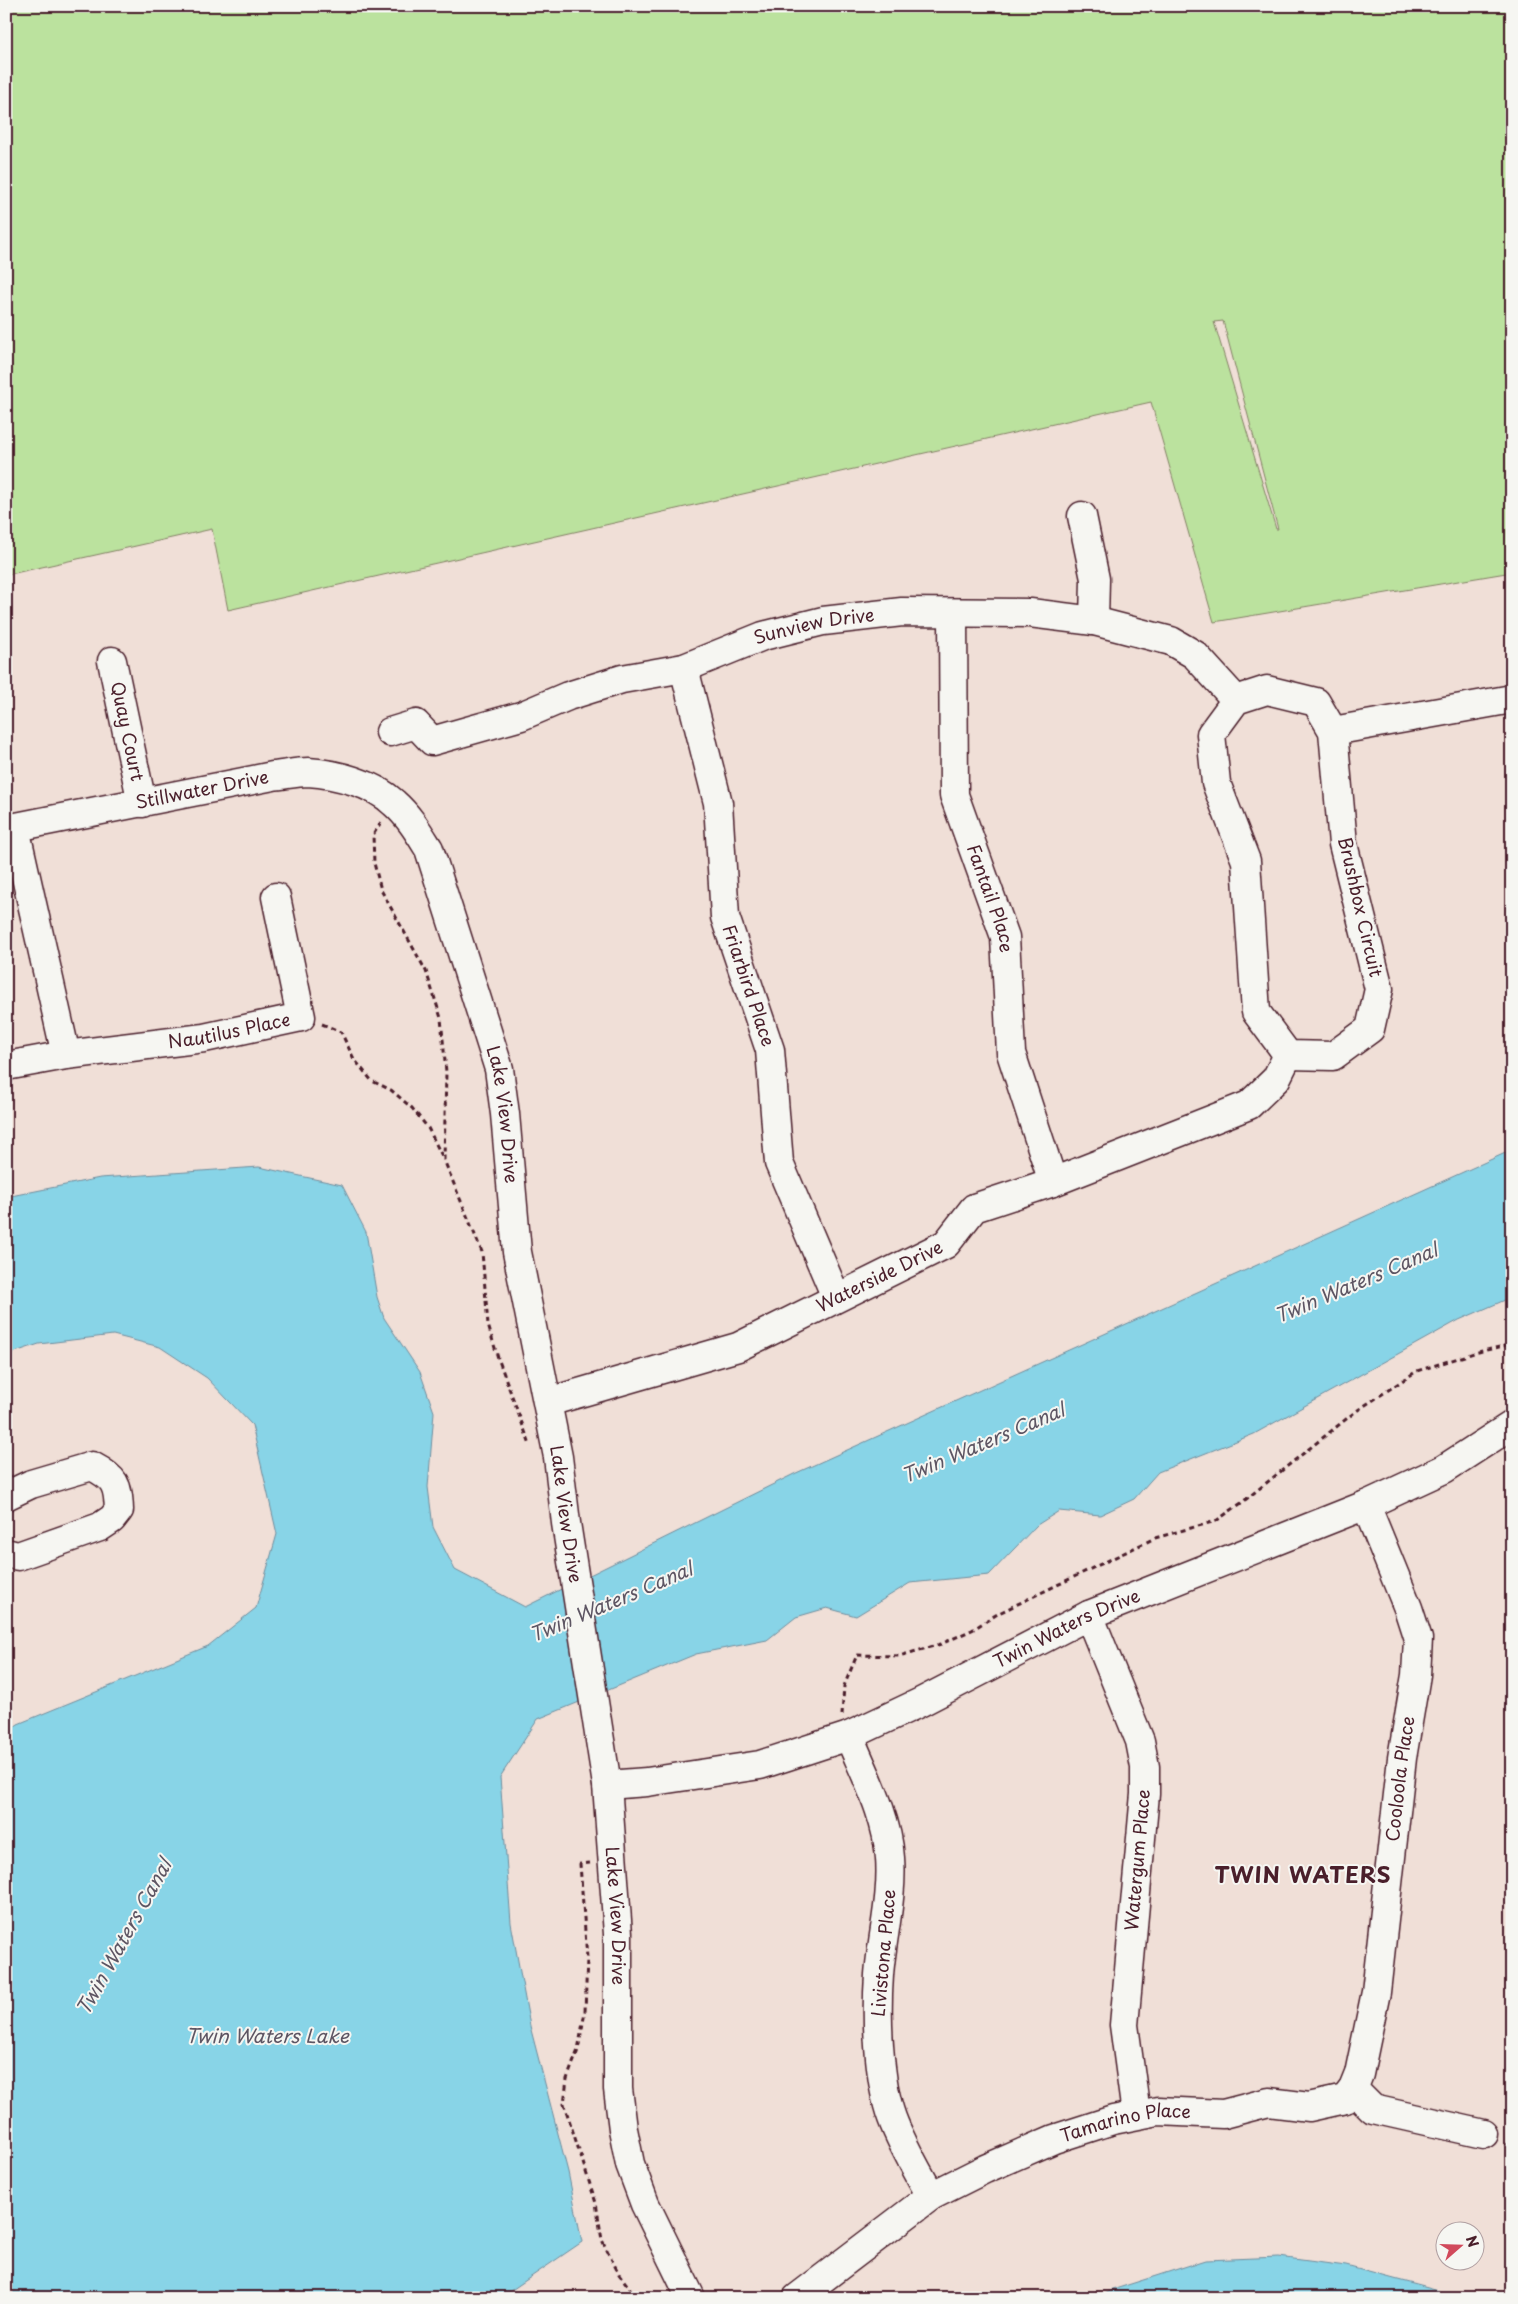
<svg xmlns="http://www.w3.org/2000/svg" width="1518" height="2304" font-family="'Playpen Sans',sans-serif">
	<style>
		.green { fill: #bbe29e; stroke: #828064; fill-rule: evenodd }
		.water { fill: #88d4e7; stroke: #6f8c9c }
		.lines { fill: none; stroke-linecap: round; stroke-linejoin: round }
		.minor-casing { stroke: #4a1f2b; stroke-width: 31 }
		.path { stroke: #4a1f2b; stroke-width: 3; stroke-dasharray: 5 4; stroke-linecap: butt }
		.minor { stroke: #f6f6f2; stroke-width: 28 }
		.labels { text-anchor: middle; stroke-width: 4; stroke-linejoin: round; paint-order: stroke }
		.street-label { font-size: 18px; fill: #4a1f2b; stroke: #f6f6f2 }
		.water-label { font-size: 19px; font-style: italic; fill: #5d5563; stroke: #f6f6f2 }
		.district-label { font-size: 22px; font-weight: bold; letter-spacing: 1px; fill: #4a1f2b; stroke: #f6f6f2 }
	</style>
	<rect width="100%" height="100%" fill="#f0dfd7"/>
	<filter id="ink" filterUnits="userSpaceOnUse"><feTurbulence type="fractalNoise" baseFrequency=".02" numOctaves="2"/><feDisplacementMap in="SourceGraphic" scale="10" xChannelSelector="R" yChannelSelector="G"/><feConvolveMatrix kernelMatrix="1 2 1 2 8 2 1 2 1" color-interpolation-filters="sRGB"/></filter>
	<g filter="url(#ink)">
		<!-- green -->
		<path class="green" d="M6,6h1506v566l-298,50 -63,-220 -923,208 -16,-81 -206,46zM1223,321l55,208h-2l-62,-207z"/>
		<!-- water -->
		<g class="water">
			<polygon points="1512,1150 1512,1297 1459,1320 1254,1434 1158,1472 1134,1499 1100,1515 1059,1511 1037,1525 989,1575 910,1583 856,1616 827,1608 796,1617 767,1640 696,1654 538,1719 500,1777 511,1923 530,2026 568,2172 582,2242 500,2298 6,2298 6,1733 18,1724 208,1646 256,1608 277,1534 252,1425 207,1378 160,1347 113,1335 39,1344 6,1355 6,1197 100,1178 259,1167 342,1185 366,1232 377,1297 384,1318 420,1372 434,1412 428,1487 433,1527 455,1570 525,1607 794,1474"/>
			<polygon points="1279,2257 1346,2266 1465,2298 1098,2298 1112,2290 1206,2260"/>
		</g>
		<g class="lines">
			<!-- minor casing -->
			<g class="minor-casing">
				<g id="minor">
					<polyline points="1082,516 1095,579 1094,621"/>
					<path id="s1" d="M953,613l1,182 51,142 6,116 42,129"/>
					<path id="s2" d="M112,661l30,142"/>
					<path id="s3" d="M684,668l34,135 7,114 45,133 9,113 57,134"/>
					<polygon points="1267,690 1316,702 1333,731 1343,844 1379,989 1370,1029 1333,1056 1288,1055 1256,1012 1246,861 1216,783 1211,734 1236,700"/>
					<polyline points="1333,731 1512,699"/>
					<path id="s4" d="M390,732l26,-8 16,17 89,-25 47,-20 54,-17 62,-11 79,-32 60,-15 79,-9 128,1 64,8 77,20 24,14 41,45"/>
					<polyline points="15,828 66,1055"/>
					<path id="s5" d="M6,829l267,-53c11,-1 24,-4 35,-4 28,2 65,11 86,31 15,13 25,30 35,46l70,220 6,45 12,138 41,205 8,66 41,262 11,149v155l5,40 7,35 15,40 46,94"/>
					<path id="s6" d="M6,1066l60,-11 138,-17 97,-21 -25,-120"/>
					<path id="s7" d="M548,1402l190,-55 208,-103 28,-36 79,-26 196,-77 27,-26 12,-24"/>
					<path d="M6,1496l25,-12 61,-18c23,12 26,18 27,44l-7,9 -12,8 -82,29 -12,-3"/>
					<polyline points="1089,1615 1140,1741 1145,1767 1145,1794 1124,2025 1136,2114"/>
					<path d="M849,1736c16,39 38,79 41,122 3,39 -8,78 -11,117 -3,40 -1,105 13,143 10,27 25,52 39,78"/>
					<path id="s8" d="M607,1785l40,-3 113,-17 89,-29 72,-34 168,-87 277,-110 78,-36 68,-44"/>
					<polyline points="1353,2089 1373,2109 1484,2134"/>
					<path id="s9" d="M797,2298l134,-102 54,-27 69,-30 59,-19 45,-9 65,3 46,-12 40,5 36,-8 8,-10 6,-15 17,-82 26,-234 14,-83 2,-36 -10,-31 -42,-103"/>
				</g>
			</g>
			<!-- path -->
			<g class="path">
				<polyline points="381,822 373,835 374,863 381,890 426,971 441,1018 446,1072 444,1160 482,1252 488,1325 498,1358 530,1445"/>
				<polyline points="322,1024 341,1032 354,1059 372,1081 391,1090 412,1108 428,1128 443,1158"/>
				<polyline points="842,1715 844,1686 857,1655 899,1656 941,1644 972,1630 999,1613 1155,1538 1216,1521 1240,1504 1355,1412 1417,1371 1474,1353 1512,1344"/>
				<polyline points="590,1863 580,1864 587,1958 585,2012 578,2050 567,2079 564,2104 596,2203 602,2240 619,2274 637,2298"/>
				<polyline points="1505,2144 1512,2147"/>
			</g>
			<!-- minor -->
			<use href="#minor" class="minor"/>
		</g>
	</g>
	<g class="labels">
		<!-- street labels -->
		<g class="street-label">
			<text dy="6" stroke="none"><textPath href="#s4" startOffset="451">Sunview Drive</textPath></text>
			<text dy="6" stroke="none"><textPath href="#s2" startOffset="72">Quay Court</textPath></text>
			<text dy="6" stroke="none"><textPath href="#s5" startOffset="200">Stillwater Drive</textPath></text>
			<text dy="6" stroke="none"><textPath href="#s1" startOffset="292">Fantail Place</textPath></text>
			<text transform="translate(1360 907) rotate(77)" y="6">Brushbox Circuit</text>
			<text dy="6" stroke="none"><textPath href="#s3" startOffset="326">Friarbird Place</textPath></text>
			<text dy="6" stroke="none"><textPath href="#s6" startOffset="226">Nautilus Place</textPath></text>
			<text dy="6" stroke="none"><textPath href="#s5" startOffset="735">Lake View Drive</textPath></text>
			<text dy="6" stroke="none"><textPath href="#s7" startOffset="356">Waterside Drive</textPath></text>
			<text dy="6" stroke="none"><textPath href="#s5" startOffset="1140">Lake View Drive</textPath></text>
			<text dy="6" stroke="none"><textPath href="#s8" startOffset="491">Twin Waters Drive</textPath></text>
			<text dy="6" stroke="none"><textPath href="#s9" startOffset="929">Cooloola Place</textPath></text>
			<text transform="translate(1138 1860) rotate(-85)" y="6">Watergum Place</text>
			<text dy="6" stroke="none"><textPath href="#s5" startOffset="1545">Lake View Drive</textPath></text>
			<text transform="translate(884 1953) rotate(-85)" y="6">Livistona Place</text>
			<text dy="6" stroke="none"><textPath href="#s9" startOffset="378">Tamarino Place</textPath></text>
		</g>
		<!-- water labels -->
		<g class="water-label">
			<text transform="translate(1356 1283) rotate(-23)" y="7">Twin Waters Canal</text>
			<text transform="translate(983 1443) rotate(-23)" y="7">Twin Waters Canal</text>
			<text transform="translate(611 1602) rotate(-23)" y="7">Twin Waters Canal</text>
			<text transform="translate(124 1937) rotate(-61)" y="7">Twin Waters Canal</text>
			<text x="267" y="2043">Twin Waters Lake</text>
		</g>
		<!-- district labels -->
		<g class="district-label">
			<text x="1303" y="1883">TWIN WATERS</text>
		</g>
	</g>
	<!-- margin -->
	<rect width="1518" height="2304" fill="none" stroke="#f6f6f2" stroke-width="25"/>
	<rect x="12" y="12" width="1493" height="2279" fill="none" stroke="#4a1f2b" stroke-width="2" filter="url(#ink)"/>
	<!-- north arrow -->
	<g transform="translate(1460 2246) rotate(70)"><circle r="24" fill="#f6f6f2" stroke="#b1a0a2"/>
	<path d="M0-4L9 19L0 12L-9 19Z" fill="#d1495b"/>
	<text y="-8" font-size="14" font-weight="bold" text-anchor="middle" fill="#4a1f2b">N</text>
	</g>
</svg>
